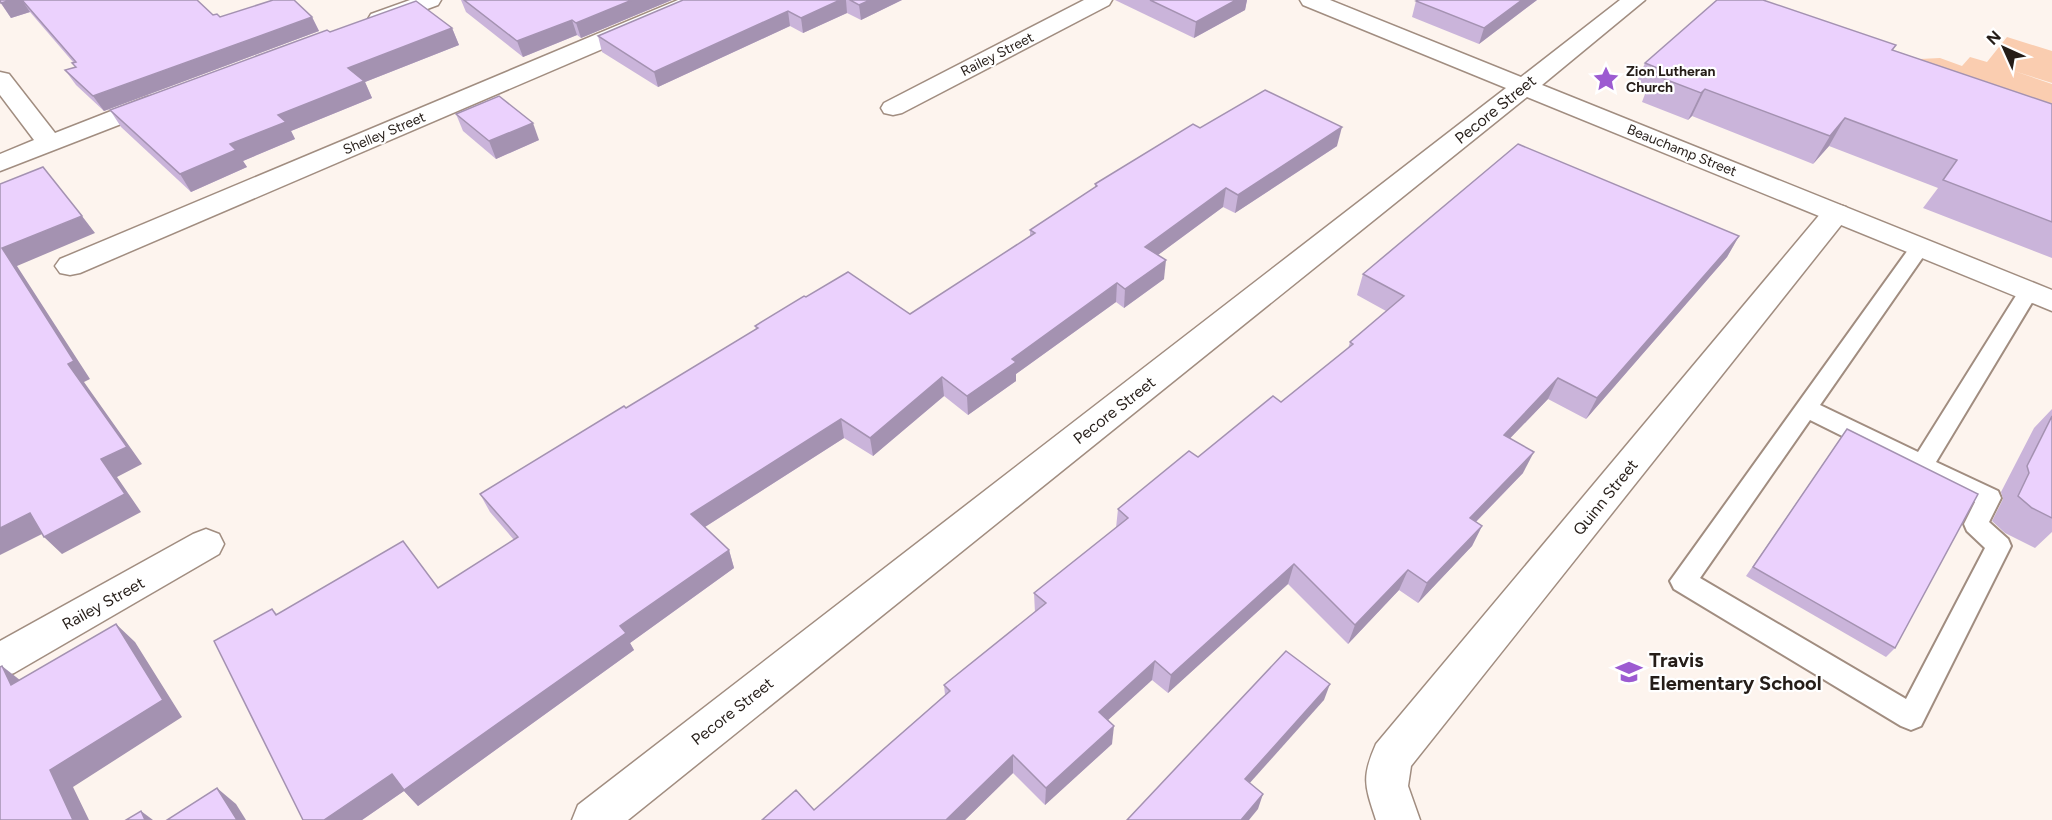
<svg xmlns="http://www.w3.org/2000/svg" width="2052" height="820" font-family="Figtree,sans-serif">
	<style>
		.green { fill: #facdb0 }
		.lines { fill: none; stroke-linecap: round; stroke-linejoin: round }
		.service-casing { stroke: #a18d80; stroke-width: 4 }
		.minor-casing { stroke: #a18d80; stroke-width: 3 }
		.tertiary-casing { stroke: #a18d80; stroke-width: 3 }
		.service { fill: #fff; fill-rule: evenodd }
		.minor { fill: #fff; fill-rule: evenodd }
		.tertiary { fill: #fff; fill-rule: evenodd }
		.wall { fill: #cab4da }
		.shaded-wall { fill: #a492b1 }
		.building { fill: #ebd1fd; stroke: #a492b1; stroke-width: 1.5 }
		.labels { text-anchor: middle; stroke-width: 4.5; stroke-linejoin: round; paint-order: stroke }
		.far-street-label { font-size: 14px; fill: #251d18; stroke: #fff }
		.far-poi-label { font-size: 14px; font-weight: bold; fill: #251d18; stroke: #fff; text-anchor: start }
		.street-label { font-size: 16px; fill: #251d18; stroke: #fff }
		.near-poi-label { font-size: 20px; font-weight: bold; fill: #251d18; stroke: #fff; text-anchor: start }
	</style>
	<rect width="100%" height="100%" fill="#fdf4ee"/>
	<!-- green -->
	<polygon class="green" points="2007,37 2052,51 2052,83 2014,71 2052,84 2052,135 1899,60 1940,58 1962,66 1970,57 1987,62"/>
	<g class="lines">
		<!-- service casing -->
		<g class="service-casing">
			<path id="service" d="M1920,241l7,2 3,4 -110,158 98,47 104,-166 7,-2 7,2 3,5 -103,171 62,29 3,7 -12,24 19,17 3,7 -90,180 -10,4 -10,-4 -227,-137 -4,-8 243,-338zM1810,420l165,82 -11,22 3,7 18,17 -79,151 -206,-121z"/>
		</g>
		<!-- minor casing -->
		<g class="minor-casing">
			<g id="minor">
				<polygon points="410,0 441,0 438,5 387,24 379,26 371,24 368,19 371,14"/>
				<polygon points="678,0 708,0 705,5 80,273 70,275 60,273 55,266 60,259"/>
				<polygon points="1084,0 1112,0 1109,5 902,113 893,115 884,113 881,108 884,103"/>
				<polygon points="0,72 9,74 55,133 147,97 156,95 165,97 168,102 165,107 0,171 0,154 34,140 0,95"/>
				<path d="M1836,204l10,3 4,6 -4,6 -435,547 -3,20 12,34h-44c-11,-34 -15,-42 0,-76l450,-537z"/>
				<polygon points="206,529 219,534 224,544 219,554 14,673 0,678 0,641 193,534"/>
			</g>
		</g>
		<!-- tertiary casing -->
		<g class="tertiary-casing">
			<polygon id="tertiary" points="1300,0 1330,0 1521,77 1620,0 1645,0 1542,85 2052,290 2052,311 1527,97 628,820 572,820 578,805 1506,88 1303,5"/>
		</g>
		<!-- service -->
		<use href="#service" class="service"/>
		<!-- minor -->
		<use href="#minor" class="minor"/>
		<!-- tertiary -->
		<use href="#tertiary" class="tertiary"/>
	</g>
	<!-- wall -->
	<g class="wall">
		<polygon points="0,0 197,0 213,15 220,17 312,17 319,31 104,111 76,85 65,70 75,67 73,62 30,12 11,18 0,2"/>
		<polygon points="461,0 672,0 581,38 577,35 523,57 466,12"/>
		<polygon points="683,0 902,0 861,20 847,13 803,33 790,26 658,87 602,52 598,36"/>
		<polygon points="1115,0 1247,0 1245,10 1194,38"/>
		<polygon points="1537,0 1479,44 1412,17 1416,1"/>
		<polygon points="452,28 459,45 365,82 372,98 291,131 295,139 243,161 247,167 191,192 121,127 110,110 330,32"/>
		<polygon points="1896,45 1893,50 2052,104 2052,258 1923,208 1938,188 1829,146 1813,164 1692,116 1688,120 1642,102 1645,94 1633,90 1645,63"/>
		<polygon points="456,114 539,140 496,159 463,131"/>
		<polygon points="1200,128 1337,146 1235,213 1223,207 1158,255 1164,279 1124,308 1116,302 1016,374 1016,381 968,415 944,396 873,456 844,438 705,527 729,550 734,568 630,643 634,650 418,806 404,791 362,820 303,820 272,609 277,614 438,588 514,540 490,512 480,494 626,408 756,329 755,326 806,297 910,314 1030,237 1030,230 1095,187 1095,184"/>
		<polygon points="1739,236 1727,257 1586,419 1548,399 1510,438 1523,473 1476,522 1482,526 1472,546 1418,603 1399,590 1348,644 1288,584 1168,693 1152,680 1108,720 1112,744 1045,805 1013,773 965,820 762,820 814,810 945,695 944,685 1035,613 1034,593 1116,528 1118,509 1281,402 1348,349 1350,342 1386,311 1357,295 1363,274"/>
		<polygon points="2052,409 2052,532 2035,548 2005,533 1992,521 2003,499 2001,492 2034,428"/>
		<polygon points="1847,429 1895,648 1886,657 1746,576"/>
	</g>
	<!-- shaded-wall -->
	<g class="shaded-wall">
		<polygon points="11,0 22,0 30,12 11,18 1,3"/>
		<polygon points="632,0 672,0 581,38 576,23"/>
		<polygon points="840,0 846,0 847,13 803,33 801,18"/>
		<polygon points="870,0 902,0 861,20 859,5"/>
		<polygon points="1236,0 1247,0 1245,10 1194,38 1196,22"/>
		<polygon points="1522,0 1537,0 1479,44 1484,28"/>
		<polygon points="788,11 790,26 658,87 654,72"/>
		<polygon points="312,17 319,31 104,111 93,96"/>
		<polygon points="572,20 577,35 523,57 517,41"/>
		<polygon points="452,28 459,45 365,82 372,98 291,131 295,139 243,161 247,167 191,192 180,174 278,115 348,68"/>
		<polygon points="1705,89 1692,116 1688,120 1701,93"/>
		<polygon points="1845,118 1829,146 1813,164 1830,136"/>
		<polygon points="533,123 539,140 496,159 489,141"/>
		<polygon points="1342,127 1337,146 1235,213 1238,195"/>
		<polygon points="1226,188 1223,207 1143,266 1145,247"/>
		<polygon points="82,216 95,233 17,266 90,379 84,382 142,464 117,477 141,512 62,554 44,537 101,459 2,248"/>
		<polygon points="1739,236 1727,257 1586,419 1597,398"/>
		<polygon points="1166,260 1164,279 1124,308 1125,289"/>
		<polygon points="1117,283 1116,302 1016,374 1016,381 968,415 967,396 1012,359"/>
		<polygon points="942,377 944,396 873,456 870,438"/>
		<polygon points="1558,378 1548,399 1494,455 1504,435"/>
		<polygon points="841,419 844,438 697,532 691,514"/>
		<polygon points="1534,452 1523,473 1460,538 1470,518"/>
		<polygon points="30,513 48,531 0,555 0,528"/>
		<polygon points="1482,526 1472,546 1418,603 1427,583"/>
		<polygon points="729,550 734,568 630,643 634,650 418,806 404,791 362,820 324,820 392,774 620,626"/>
		<polygon points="1294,564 1288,584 1168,693 1171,675"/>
		<polygon points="1408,570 1399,590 1348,644 1355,625"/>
		<polygon points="116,624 135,642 182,717 73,787 89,820 73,820 50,770"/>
		<polygon points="1155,661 1152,680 1097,730 1099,712"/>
		<polygon points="2,666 25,684 11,685"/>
		<polygon points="1330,684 1324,700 1240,794 1245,779"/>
		<polygon points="1114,726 1112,744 1045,805 1046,788"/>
		<polygon points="1013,755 1013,773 965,820 946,820"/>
		<polygon points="217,788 236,804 246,820 237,820"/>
		<polygon points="1263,794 1258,809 1249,820 1241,820"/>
		<polygon points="141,811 153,820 145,820"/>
	</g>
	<!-- building -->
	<g class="building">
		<polygon points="0,0 11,0 1,3"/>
		<polygon points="22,0 197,0 213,15 217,14 220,17 273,0 294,0 312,17 93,96 65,70 76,67 72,63 76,62"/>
		<polygon points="464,0 632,0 576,23 572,20 517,41"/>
		<polygon points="683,0 840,0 801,18 788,11 654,72 598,36"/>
		<polygon points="850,0 870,0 859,5"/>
		<polygon points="1150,0 1236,0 1196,22"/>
		<polygon points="1418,0 1522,0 1484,28 1416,1"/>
		<polygon points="1717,0 1763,0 1896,45 1892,50 2052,104 2052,222 1943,180 1957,160 1845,118 1830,136 1705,89 1701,93 1654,75 1660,69 1645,63"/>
		<polygon points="416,1 452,28 348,68 364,81 278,115 286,122 230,144 236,150 180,174 110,110 327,30 330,32"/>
		<polygon points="1265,90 1342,127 1238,195 1226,188 1145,247 1166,260 1125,289 1117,283 1012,359 1016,362 967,396 942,377 870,438 841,419 691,514 729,550 620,626 626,633 404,790 392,774 324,820 303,820 214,641 272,609 276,615 403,541 438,588 518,537 480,494 624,406 626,408 758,328 755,326 804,296 806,297 848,272 910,314 1035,233 1030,230 1097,186 1095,184 1193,124 1200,128"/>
		<polygon points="499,96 533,123 489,141 456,114"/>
		<polygon points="1518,144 1739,236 1597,398 1558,378 1504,435 1534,452 1470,518 1482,526 1427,583 1408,570 1355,625 1294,564 1171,675 1155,661 1099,712 1114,726 1046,788 1013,755 946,820 762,820 796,790 814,810 950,691 944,685 1046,603 1034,593 1128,518 1118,509 1189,451 1198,457 1273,396 1281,402 1353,344 1350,342 1404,296 1363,274"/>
		<polygon points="43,167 82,216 2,248 74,361 68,364 127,447 101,459 125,494 44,537 30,513 0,528 0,184"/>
		<polygon points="2052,416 2052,518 2032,508 2018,496 2029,473 2027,466"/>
		<polygon points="1847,429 1978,494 1895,648 1753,567"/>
		<polygon points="116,624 163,700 50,770 73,820 0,820 0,667 2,666 11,685"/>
		<polygon points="1286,651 1330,684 1245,779 1263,794 1241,820 1127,820"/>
		<polygon points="217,788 237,820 167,820"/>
		<polygon points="141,811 145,820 126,820"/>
	</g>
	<!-- icons -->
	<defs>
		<g id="sight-bare" transform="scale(2.07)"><path d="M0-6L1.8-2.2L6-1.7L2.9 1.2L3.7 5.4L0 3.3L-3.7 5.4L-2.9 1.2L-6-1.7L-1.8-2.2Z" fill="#9c5bd1" stroke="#fff" stroke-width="2.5" paint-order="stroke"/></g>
		<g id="school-bare" transform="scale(2.07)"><path d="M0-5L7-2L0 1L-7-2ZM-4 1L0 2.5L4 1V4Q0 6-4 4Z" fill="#9c5bd1" stroke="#fff" stroke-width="2.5" paint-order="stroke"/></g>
	</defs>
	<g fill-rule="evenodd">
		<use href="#sight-bare" x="1606" y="79"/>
		<use href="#school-bare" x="1629" y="672"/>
	</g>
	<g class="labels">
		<!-- far-street labels -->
		<g class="far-street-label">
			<text transform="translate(997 54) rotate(-27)" y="5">Railey Street</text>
			<text transform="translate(384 133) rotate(-23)" y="5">Shelley Street</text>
			<text transform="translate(1682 150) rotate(22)" y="5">Beauchamp Street</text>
		</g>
		<!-- far-poi labels -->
		<g class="far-poi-label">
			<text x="1626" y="76">Zion Lutheran<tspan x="1626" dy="16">Church</tspan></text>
		</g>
		<!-- street labels -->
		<g class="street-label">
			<text transform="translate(1495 109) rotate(-39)" y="6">Pecore Street</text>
			<text transform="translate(1114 410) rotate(-38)" y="6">Pecore Street</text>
			<text transform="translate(1605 497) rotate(-51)" y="6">Quinn Street</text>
			<text transform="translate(103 603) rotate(-29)" y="6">Railey Street</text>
			<text transform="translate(732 711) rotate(-38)" y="6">Pecore Street</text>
		</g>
		<!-- near-poi labels -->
		<g class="near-poi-label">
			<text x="1649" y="667">Travis<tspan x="1649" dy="23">Elementary School</tspan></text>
		</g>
	</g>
	<!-- north arrow -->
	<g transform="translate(2004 48) rotate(315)" stroke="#ffffff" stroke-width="4.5" paint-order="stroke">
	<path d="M0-4.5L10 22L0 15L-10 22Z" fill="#251d18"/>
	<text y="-9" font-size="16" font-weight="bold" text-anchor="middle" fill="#251d18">N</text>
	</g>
</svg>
